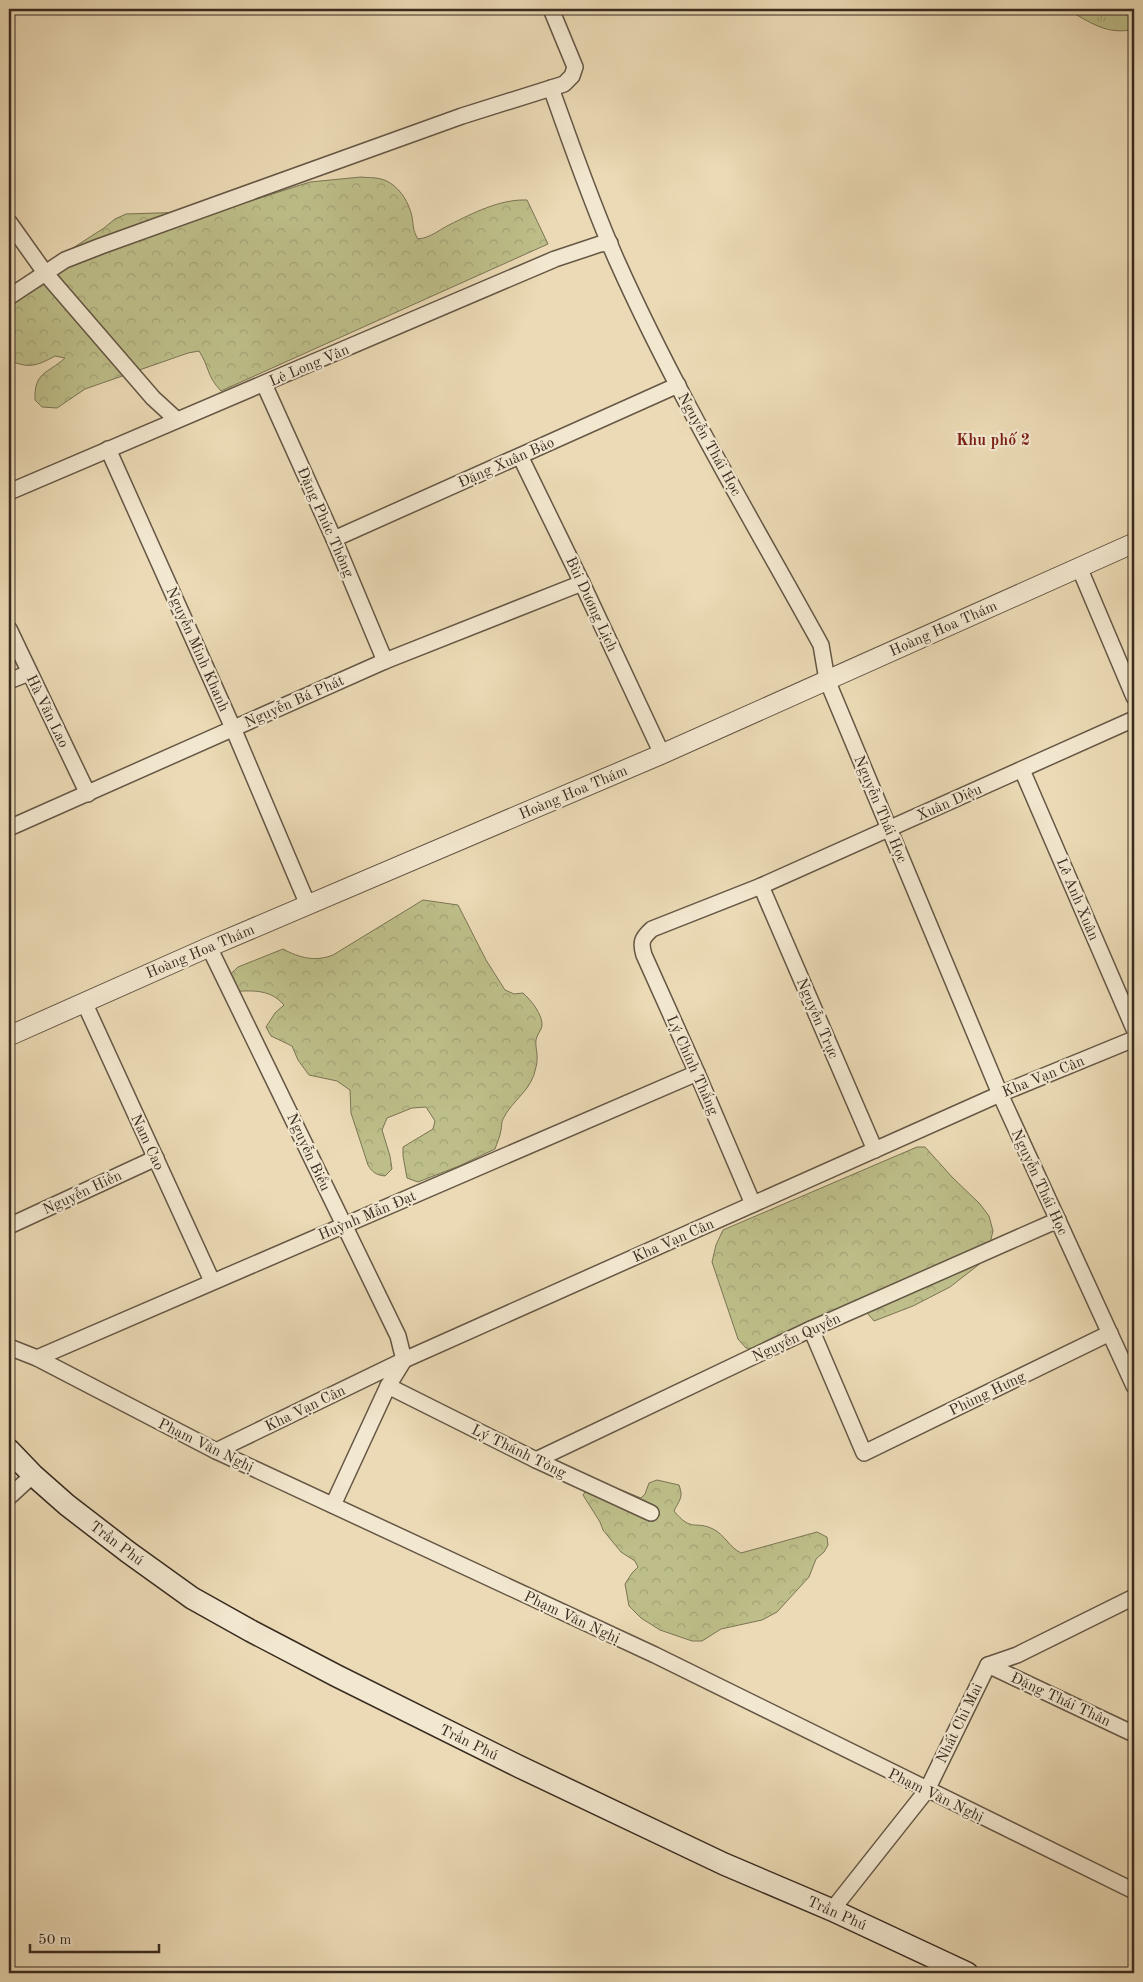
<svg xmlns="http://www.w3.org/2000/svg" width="1143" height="1982" font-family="'Old Standard TT',serif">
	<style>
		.grass { fill: url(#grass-tufts); stroke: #7a7454 }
		.forest { fill: url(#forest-crowns); stroke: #7a7454 }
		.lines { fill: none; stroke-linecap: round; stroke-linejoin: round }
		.minor-casing { stroke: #655745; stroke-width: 18 }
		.tertiary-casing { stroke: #655745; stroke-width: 21 }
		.secondary-casing { stroke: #382b20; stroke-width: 24 }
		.minor { stroke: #f2e7cf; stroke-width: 15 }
		.tertiary { stroke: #f2e7cf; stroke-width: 19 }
		.secondary { stroke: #f2e7cf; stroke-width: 21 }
		.labels { text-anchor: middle; stroke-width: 4.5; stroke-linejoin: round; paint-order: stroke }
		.street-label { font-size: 15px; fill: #382b20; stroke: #f2e7cf }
		.neighbourhood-label { font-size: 16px; font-weight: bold; fill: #7a1f14; stroke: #f2e7cf }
	</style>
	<defs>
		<pattern id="grass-tufts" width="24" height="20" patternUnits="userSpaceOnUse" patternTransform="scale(1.25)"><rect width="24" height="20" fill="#bdbe89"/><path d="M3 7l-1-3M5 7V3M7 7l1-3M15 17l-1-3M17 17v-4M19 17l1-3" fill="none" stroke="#a3a376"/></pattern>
		<pattern id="forest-crowns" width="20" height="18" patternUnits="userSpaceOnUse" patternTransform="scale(1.25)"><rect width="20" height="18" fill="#bdbe89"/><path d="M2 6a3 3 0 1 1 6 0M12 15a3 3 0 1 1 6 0" fill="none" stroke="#a3a376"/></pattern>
	</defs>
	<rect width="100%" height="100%" fill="#ebdab5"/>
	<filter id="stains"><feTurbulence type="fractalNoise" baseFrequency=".004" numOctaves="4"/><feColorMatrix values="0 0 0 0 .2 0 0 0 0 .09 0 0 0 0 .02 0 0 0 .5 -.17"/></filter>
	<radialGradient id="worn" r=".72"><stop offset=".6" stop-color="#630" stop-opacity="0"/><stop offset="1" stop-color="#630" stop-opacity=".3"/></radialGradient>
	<!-- grass -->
	<path class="grass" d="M1067,9h67v20c-26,7 -45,-7 -67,-20z"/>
	<!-- forest -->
	<g class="forest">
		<path d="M361,177c6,1 13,0 20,2 16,4 28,22 31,38 2,10 0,12 6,22 12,-1 21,-9 31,-14 24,-12 51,-26 78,-25l21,44 -327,147c-15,-16 -11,-23 -22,-40l-11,2 -103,36 -28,19 -15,-1 -7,-7c-1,-28 12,-26 30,-42l-10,-2c-18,10 -27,13 -46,4v-64l53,-41 42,-27 11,-9 11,-5 93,-3 91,-29z"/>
		<path d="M423,900l35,5 28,55 19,30 9,4 9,-1c8,7 20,22 19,33 -1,5 -5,8 -6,14 -1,8 3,16 0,27 -4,24 -24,33 -33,52 -2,3 -1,8 -2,11 -1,7 -4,13 -6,19l-36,17 -41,16 -11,-4 -4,-22v-9l30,-18 2,-8 -9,-14 -14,1 -25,10 -5,12 8,26 2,13 -7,7c-9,-1 -13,-4 -17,-11l-17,-52 -1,-23 -13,-9 -28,-6 -11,-15 -6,-14 -21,-10 -5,-9 9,-14 9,-8c-15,-18 -37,-14 -58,-13l-7,-7 19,-18 45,-18c17,9 32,13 50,6z"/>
		<polygon points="917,1147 925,1147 952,1177 980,1204 989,1216 993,1231 986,1259 950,1287 913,1306 874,1321 856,1300 772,1340 759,1349 746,1348 738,1339 712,1262 716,1245 723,1230"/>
		<path d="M594,1479l47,19 4,-4 4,-11 8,-3 22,5c5,13 0,15 -5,26 18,22 21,9 39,18 12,6 16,18 28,24l76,-21 10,5 1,8 -4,7 -8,7 -7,18 -32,35 -15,8 -41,9 -19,12h-10l-32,-11 -19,-12 -12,-12 -4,-22 7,-11 6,-6 -3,-6 -14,-9 -18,-22 -3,-8 -17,-27z"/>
	</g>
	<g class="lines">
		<!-- minor casing -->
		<g class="minor-casing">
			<g id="minor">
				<path d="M551,88c21,58 41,117 66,173 59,132 134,257 204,384l6,35 173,414 134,292"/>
				<polyline points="9,222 46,274 153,398 177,420"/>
				<polyline points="9,297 65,260 101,246 462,116 564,84 572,76 575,67 551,9"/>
				<polyline points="264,384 334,539 385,661"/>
				<polyline points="108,449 233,728 308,905"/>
				<polyline points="520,456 582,583 662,754"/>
				<polyline points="9,492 555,259 600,244 610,243"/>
				<polyline points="334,539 678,385"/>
				<polyline points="1079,567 1134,697"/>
				<polyline points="9,629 88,794"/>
				<polyline points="9,681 29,673"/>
				<polyline points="1022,770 1134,1029"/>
				<polyline points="9,828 385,661 582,583"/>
				<polyline points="761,886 875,1150"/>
				<polyline points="209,947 398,1336 404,1360 388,1386 333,1505"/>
				<polyline points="84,1002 212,1281"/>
				<path d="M753,1204l-56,-131 -53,-118c-4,-13 -2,-17 8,-26l109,-43 373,-167"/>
				<polyline points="9,1226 156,1158"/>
				<polyline points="811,1329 864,1453 1110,1333"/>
				<polyline points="9,1347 37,1358 216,1451 655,1655 1134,1891"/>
				<polyline points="37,1358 697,1073"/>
				<polyline points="388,1386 536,1460 651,1513"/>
				<polyline points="216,1451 404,1360 1000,1094 1134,1039"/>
				<polyline points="536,1460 811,1329 1058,1220"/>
				<polyline points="9,1497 33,1475"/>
				<polyline points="988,1665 1134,1734"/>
				<polyline points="832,1910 927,1790 988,1665 1017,1655 1134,1597"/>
			</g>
		</g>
		<!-- tertiary casing -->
		<g class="tertiary-casing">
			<polyline id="tertiary" points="9,1036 209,947 662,754 1134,543"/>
		</g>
		<!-- secondary casing -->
		<g class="secondary-casing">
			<polyline id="secondary" points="9,1450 33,1475 67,1505 128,1552 192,1598 251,1631 337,1676 520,1767 724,1864 832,1910 967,1973"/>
		</g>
		<!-- minor -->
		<use href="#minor" class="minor"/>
		<!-- tertiary -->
		<use href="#tertiary" class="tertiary"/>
		<!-- secondary -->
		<use href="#secondary" class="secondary"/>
	</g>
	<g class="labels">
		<!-- street labels -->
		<g class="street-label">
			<text transform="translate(309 365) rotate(-23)" y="5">Lê Long Vân</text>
			<text transform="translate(710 444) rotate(61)" y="5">Nguyễn Thái Học</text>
			<text transform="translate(506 462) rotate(-24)" y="5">Đặng Xuân Bảo</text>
			<text transform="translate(326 522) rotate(66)" y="5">Đặng Phúc Thông</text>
			<text transform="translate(592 604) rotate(65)" y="5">Bùi Dương Lịch</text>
			<text transform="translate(943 628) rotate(-24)" y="5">Hoàng Hoa Thám</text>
			<text transform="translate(198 649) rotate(66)" y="5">Nguyễn Minh Khanh</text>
			<text transform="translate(294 701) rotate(-24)" y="5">Nguyễn Bá Phát</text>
			<text transform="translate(48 711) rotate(64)" y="5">Hà Văn Lao</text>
			<text transform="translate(573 792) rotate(-23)" y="5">Hoàng Hoa Thám</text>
			<text transform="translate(949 802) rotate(-24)" y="5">Xuân Diệu</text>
			<text transform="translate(881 809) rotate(67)" y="5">Nguyễn Thái Học</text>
			<text transform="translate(1078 899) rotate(67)" y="5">Lê Anh Xuân</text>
			<text transform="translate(200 951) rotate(-23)" y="5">Hoàng Hoa Thám</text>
			<text transform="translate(818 1018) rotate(67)" y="5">Nguyễn Trực</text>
			<text transform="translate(693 1065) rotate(66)" y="5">Lý Chính Thắng</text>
			<text transform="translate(1043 1076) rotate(-22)" y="5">Kha Vạn Cân</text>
			<text transform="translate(148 1142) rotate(65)" y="5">Nam Cao</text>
			<text transform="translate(309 1152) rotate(65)" y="5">Nguyễn Biểu</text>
			<text transform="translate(1040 1182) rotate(65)" y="5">Nguyễn Thái Học</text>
			<text transform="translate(82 1192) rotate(-25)" y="5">Nguyễn Hiền</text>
			<text transform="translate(367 1215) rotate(-23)" y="5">Huỳnh Mẫn Đạt</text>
			<text transform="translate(673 1240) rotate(-24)" y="5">Kha Vạn Cân</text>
			<text transform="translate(796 1337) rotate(-25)" y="5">Nguyễn Quyền</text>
			<text transform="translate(987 1393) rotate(-26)" y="5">Phùng Hưng</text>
			<text transform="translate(305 1408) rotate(-26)" y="5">Kha Vạn Cân</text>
			<text transform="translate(206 1445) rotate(26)" y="5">Phạm Văn Nghị</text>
			<text transform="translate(519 1451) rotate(26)" y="5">Lý Thánh Tông</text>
			<text transform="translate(117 1543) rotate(37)" y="5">Trần Phú</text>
			<text transform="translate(572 1617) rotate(25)" y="5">Phạm Văn Nghị</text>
			<text transform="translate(1061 1699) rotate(25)" y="5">Đặng Thái Thân</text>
			<text transform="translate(959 1723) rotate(-64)" y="5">Nhất Chi Mai</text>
			<text transform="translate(469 1742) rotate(26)" y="5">Trần Phú</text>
			<text transform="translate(936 1795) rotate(26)" y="5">Phạm Văn Nghị</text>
			<text transform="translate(837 1913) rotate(24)" y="5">Trần Phú</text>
		</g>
		<!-- neighbourhood labels -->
		<g class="neighbourhood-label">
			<text x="993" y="445">Khu phố 2</text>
		</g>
	</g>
	<!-- margin -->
	<rect width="1143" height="1982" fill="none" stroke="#ebdab5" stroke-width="30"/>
	<rect x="10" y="10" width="1123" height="1962" fill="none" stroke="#382b20" stroke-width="2.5"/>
	<rect x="15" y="15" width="1113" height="1952" fill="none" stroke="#382b20"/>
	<!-- scale -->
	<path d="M30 1944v8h129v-8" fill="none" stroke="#382b20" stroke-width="2.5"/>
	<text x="38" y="1944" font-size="15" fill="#382b20" stroke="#f2e7cf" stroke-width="4" paint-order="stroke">50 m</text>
	<rect width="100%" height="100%" filter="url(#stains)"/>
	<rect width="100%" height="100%" fill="url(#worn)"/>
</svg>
